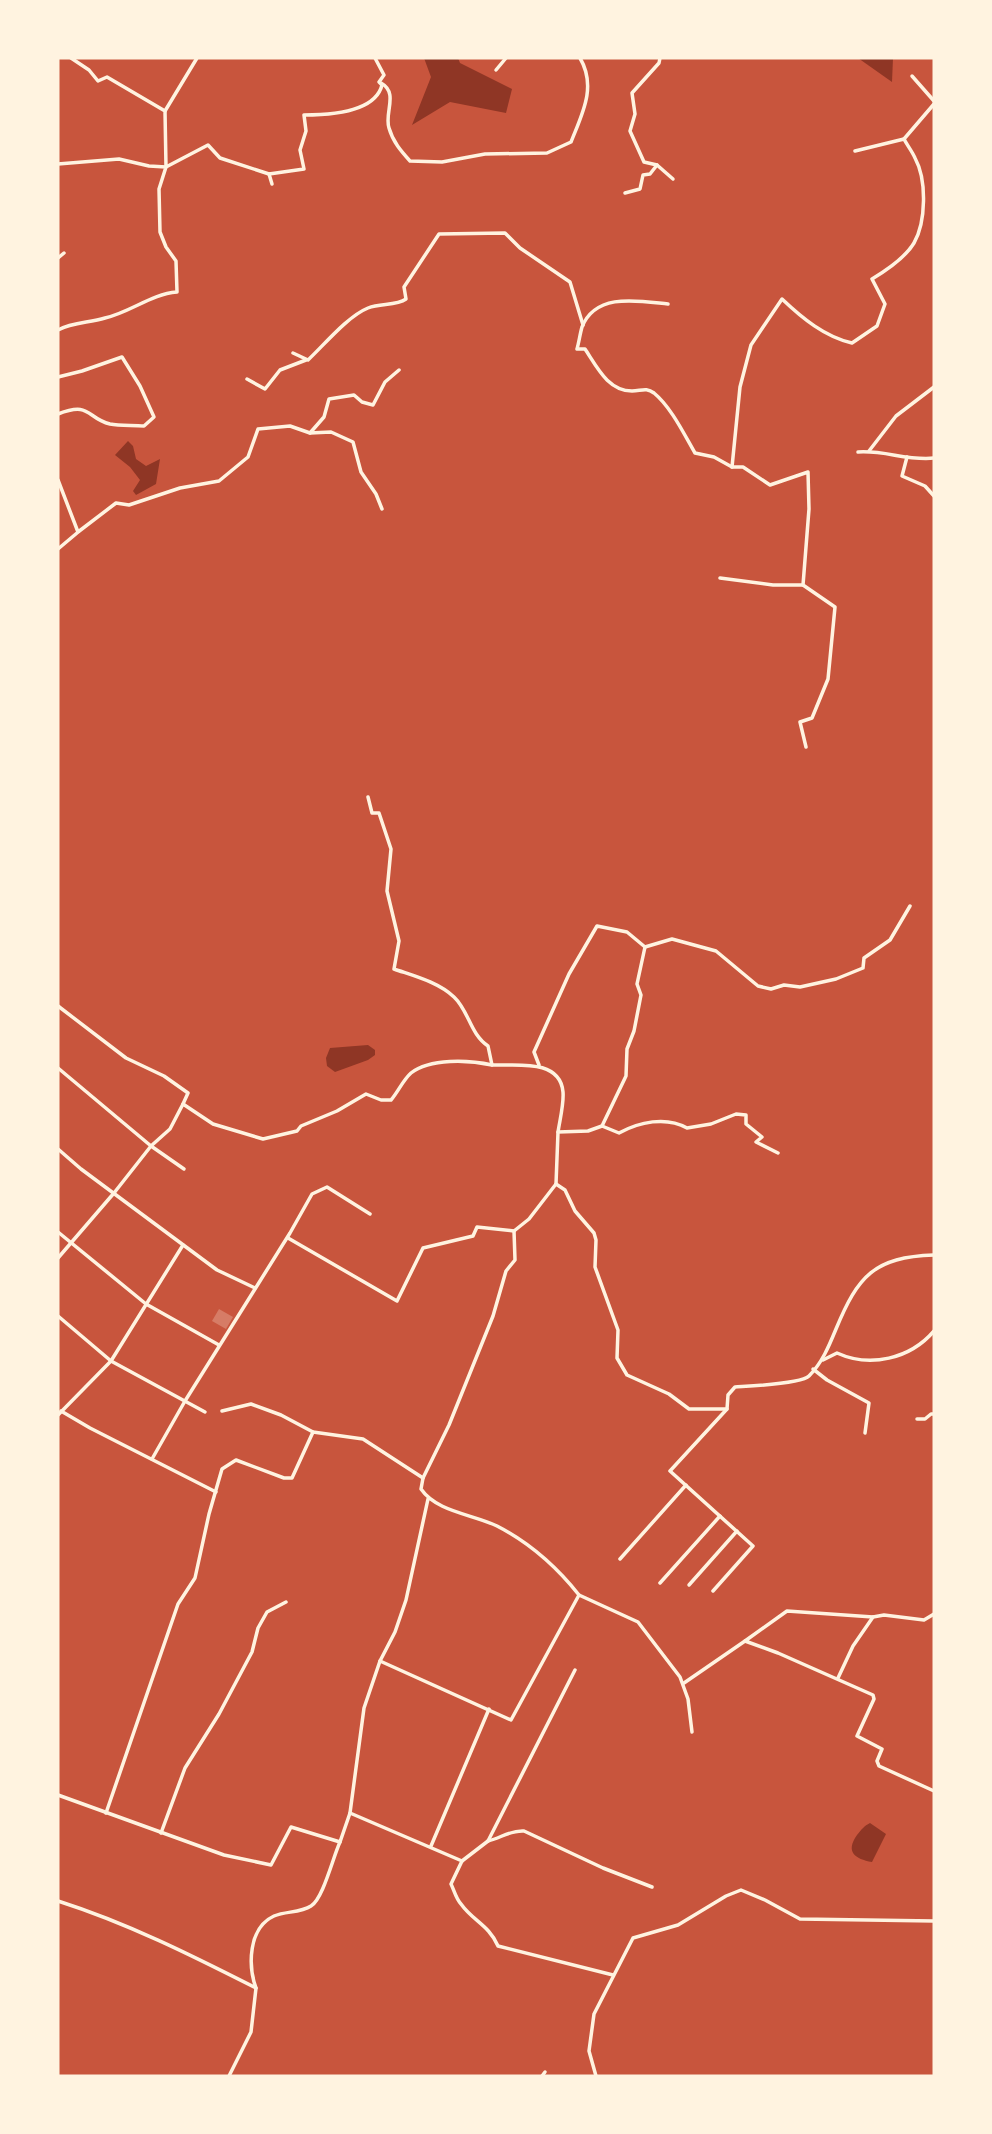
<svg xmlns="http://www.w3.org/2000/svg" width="992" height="2134" font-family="Merriweather,serif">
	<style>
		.water { fill: #8f3625 }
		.building { fill: #d67c66 }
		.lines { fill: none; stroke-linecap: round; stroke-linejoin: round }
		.minor { stroke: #fff3e0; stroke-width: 3.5 }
	</style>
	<rect width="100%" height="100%" fill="#c8553d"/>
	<!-- water -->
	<g class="water">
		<polygon points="424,58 458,58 460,63 512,89 506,113 450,102 412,125 431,77"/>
		<polygon points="858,58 893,58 892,82"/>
		<polygon points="128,441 133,446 136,459 146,466 160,459 156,484 136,495 133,491 140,480 130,467 115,455"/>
		<polygon points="368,1045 375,1050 375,1055 368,1060 335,1072 327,1066 326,1058 330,1048"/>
		<path d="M870,1823l16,11 -14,28c-17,-3 -27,-10 -15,-27 5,-6 7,-9 13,-12z"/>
	</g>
	<!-- building -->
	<polygon class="building" points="219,1309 233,1317 226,1329 212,1321"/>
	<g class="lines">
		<!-- minor -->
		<g class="minor">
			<path d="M71,58l18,12 9,11 9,-4 58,34 1,56 42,-22 12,13 49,16 35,-5 -4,-19 6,-19 -2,-16c25,0 71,-2 78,-30l-3,-3 5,-7 -9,-17"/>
			<polyline points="496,70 506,58"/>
			<polyline points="912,76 934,101"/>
			<path d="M381,83c18,10 3,30 8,45 4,14 12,23 21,33l32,1 43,-8 62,-1 24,-11c11,-28 26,-55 9,-84"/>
			<polyline points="165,111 197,58"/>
			<polyline points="904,139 934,104"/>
			<path d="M58,164l61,-5 30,7 17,1 -7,22 1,43 6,15 10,14 1,31c-26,2 -46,20 -72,26 -16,5 -32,4 -47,12"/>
			<polyline points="657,165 644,162 630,131 635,114 632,93 659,63 660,58"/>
			<polyline points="269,174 272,184"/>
			<polyline points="625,193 640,189 643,175 650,174 657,165 673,179"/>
			<polyline points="58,258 64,253"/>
			<path d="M668,304c-29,-3 -72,-12 -86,23 -2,7 -3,15 -5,22h8c12,18 23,42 47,42 9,0 14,-4 22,2 17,14 30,41 41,60l19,4 18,10h11l27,18 38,-13 1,37 -6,76 32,22 -7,72 -16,39 -12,4 6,25"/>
			<path d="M293,353l15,7c16,-15 40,-44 60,-52 13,-5 28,-2 38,-9l-2,-12 35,-53 66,-1 15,15 50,34 13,43"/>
			<path d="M58,377l24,-6 40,-14 18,29 14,31 -10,9c-11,-1 -24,0 -34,-2 -24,-6 -19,-23 -52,-10"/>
			<polyline points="247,379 265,389 280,370 306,360"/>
			<polyline points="310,433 331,432 353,442 361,472 376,494 382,509"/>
			<polyline points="869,451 896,416 934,387"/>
			<path d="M858,452c27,-2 49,9 76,6"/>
			<polyline points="907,457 902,476 925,486 934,496"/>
			<path d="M732,467l8,-80 11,-42 31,-46c20,19 43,38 70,44l25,-17 8,-22 -13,-25c15,-9 33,-21 42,-36 12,-21 13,-63 1,-85 -3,-7 -8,-13 -11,-19l-49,12"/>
			<polyline points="58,480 78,532 116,503 129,505 180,488 219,481 248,457 258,429 290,426 310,433 324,417 329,399 354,395 362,402 373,405 385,382 399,370"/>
			<polyline points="58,549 77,533"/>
			<polyline points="720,578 773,585 803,585"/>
			<path d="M368,797l4,16h7l12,36 -4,42 12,50 -5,28c20,7 44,13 60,28 15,14 16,37 34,49l4,19c23,1 68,-7 71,27 1,12 -3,27 -5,40"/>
			<polyline points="58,1006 126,1058 164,1076 188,1093 183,1104"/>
			<polyline points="539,1065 534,1052 569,974 597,926 627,932 645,947 672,939 716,951 758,986 771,989 784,985 800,987 836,979 863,968 864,958 890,940 910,906"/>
			<polyline points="58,1068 151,1146 184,1169"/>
			<polyline points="602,1126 626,1076 627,1049 634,1031 641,995 637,984 645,947"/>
			<polyline points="58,1149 81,1169 217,1270 255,1288"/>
			<polyline points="556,1184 565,1190 575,1211 594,1233 596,1240 595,1267 618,1330 617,1358 627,1375 669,1394 689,1409 727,1409"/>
			<polyline points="58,1232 146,1304 219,1345"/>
			<polyline points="288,1238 397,1301 423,1248 473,1236 477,1227 514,1231"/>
			<path d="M58,1258l56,-65 37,-47 19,-17 13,-25 30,20 50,15 34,-8 4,-5 36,-15 29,-17 15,6h10c7,-8 12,-20 20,-27 19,-15 58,-13 81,-8"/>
			<polyline points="58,1316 111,1361 205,1412"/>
			<path d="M823,1360l14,-7c33,15 73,6 97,-22"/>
			<polyline points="813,1369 827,1380 869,1403 865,1433"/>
			<polyline points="61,1411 90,1428 216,1492"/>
			<polyline points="222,1411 251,1404 281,1415 313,1432 363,1439 423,1478"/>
			<polyline points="58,1415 111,1361 183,1245"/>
			<polyline points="917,1419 925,1419 931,1414 934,1414"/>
			<polyline points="152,1459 185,1401 290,1233 312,1194 327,1187 370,1214"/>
			<path d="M428,1499l-22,101 -11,32 -15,29 131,59 68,-125c-23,-29 -49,-52 -82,-69 -25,-12 -60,-14 -76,-37l2,-11 26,-53 44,-109 13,-45 9,-11 -1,-29 15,-12 27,-35 2,-52 30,-1 14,-5 17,7c20,-11 47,-17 68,-5l24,-4 25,-10 10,1v9l16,13 -6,5 22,11"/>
			<polyline points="620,1559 686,1485"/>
			<polyline points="660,1583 720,1516"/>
			<polyline points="689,1585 737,1531"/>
			<path d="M713,1591l40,-45 -83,-75 57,-62 1,-14 7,-8c14,-1 66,-3 74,-11 13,-13 20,-30 27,-47 22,-53 38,-72 98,-74"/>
			<polyline points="579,1595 638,1622 680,1677 688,1699 692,1732"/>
			<polyline points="873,1617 787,1611 745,1641 778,1653 873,1695 874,1699 857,1736 882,1749 877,1761 879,1766 934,1791"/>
			<polyline points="838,1678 853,1646 873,1617 884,1615 924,1620 934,1614"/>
			<polyline points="684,1683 745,1641"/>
			<path d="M58,1795l166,60 47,10 20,-38 49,15 10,-29 112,48 -11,23c3,6 5,15 10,20 12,17 28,21 37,42l115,29"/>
			<polyline points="106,1813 178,1604 195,1578 209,1514 222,1469 236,1460 284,1478 292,1478 313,1432"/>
			<polyline points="350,1813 364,1708 380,1661"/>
			<polyline points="161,1833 185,1768 219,1714 252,1652 258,1628 267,1612 286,1602"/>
			<path d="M488,1841c13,-3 22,-11 36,-10l79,37 49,19"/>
			<polyline points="431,1846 489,1709"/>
			<polyline points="462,1861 488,1841 575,1670"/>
			<path d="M58,1901c69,22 133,54 198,87l-5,44 -22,44"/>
			<path d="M256,1988c-8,-22 -8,-60 18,-72 12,-5 26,-3 37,-10 12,-7 22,-49 29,-64"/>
			<polyline points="542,2076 545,2072"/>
			<polyline points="596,2076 589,2051 594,2014 633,1938 678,1925 726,1896 741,1890 765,1900 800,1919 934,1921"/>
		</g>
	</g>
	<!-- border -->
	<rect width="992" height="2134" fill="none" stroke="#fff3e0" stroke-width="119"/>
</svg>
